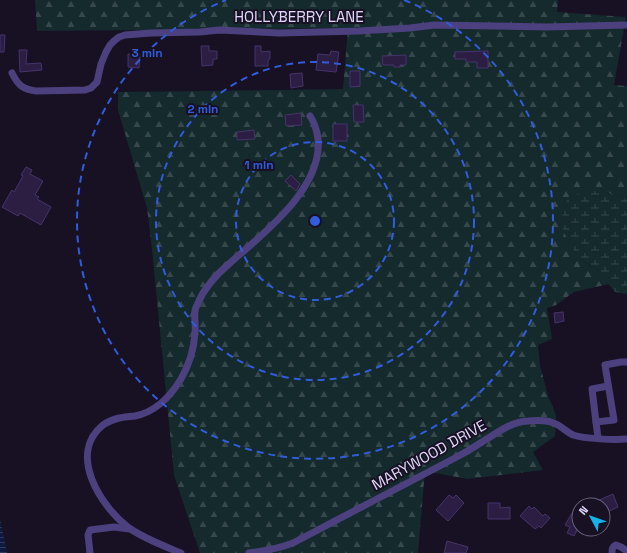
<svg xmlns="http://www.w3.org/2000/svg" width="627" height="553" font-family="'Space Grotesk',sans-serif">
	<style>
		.forest { fill: url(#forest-firs) }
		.wetland { fill: url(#wetland-marsh) }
		.water { fill: url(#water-rules) }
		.building { fill: #2b1e42; stroke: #47336c }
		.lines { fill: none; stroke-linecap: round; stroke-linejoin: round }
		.minor { stroke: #4c407e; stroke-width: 7 }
		.ring { fill: none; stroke: #315cdc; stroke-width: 2; stroke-dasharray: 7 5 }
		.labels { text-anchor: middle; stroke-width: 4; stroke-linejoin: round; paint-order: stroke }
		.street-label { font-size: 15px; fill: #e1d7fb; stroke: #171123 }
		.centre { fill: #315cdc; stroke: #171123; stroke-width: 2 }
		.ring-label { font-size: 12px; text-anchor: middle; font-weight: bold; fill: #315cdc; stroke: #171123; stroke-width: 4; stroke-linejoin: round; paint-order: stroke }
	</style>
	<defs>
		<pattern id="forest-firs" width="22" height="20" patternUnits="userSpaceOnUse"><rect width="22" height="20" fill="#142a2d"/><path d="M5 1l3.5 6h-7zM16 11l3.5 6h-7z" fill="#36484c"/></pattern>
		<pattern id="wetland-marsh" width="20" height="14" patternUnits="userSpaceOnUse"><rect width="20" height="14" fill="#142a2d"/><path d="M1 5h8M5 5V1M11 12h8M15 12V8" fill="none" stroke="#36484c"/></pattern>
		<pattern id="water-rules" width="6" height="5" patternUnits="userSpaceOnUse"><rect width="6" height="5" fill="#0f193e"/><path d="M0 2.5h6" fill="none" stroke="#323a5b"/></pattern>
	</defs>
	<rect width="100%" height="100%" fill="#171123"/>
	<!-- forest -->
	<polygon class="forest" points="35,0 558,0 557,12 626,17 614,85 627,86 627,200 622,197 601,191 578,257 595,268 609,284 574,292 556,305 547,308 552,339 538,345 540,365 548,396 556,415 555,436 533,452 543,470 467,479 425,471 418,553 200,553 174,475 152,249 147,208 118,110 118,92 343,89 348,28 37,31"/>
	<!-- wetland -->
	<polygon class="wetland" points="584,191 601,191 622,197 627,200 627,294 615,292 595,268 578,257 563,231 562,208 568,199"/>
	<!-- water -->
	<polygon class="water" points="0,518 7,553 0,553"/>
	<!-- building -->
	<g class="building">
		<polygon points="0,35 5,35 4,52 0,52"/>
		<polygon points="201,46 209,46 209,51 217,51 217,59 213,59 213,65 202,66"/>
		<polygon points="255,46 261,46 261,52 270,51 270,59 268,60 268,66 255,66"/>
		<polygon points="19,50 27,50 26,64 41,63 42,70 20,72"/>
		<polygon points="331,51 339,52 336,72 316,70 318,54 330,55"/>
		<polygon points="488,51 488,68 477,68 477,62 466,62 466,59 455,59 455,52"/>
		<polygon points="128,54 140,55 139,68 128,67"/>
		<polygon points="406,55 406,65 400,65 400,67 394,67 394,65 383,65 382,56"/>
		<polygon points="350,71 360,71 360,86 350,87"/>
		<polygon points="302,73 303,86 291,88 290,74"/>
		<polygon points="353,105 363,105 364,122 354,122"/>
		<polygon points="301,113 302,125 286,126 285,115"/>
		<rect x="333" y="124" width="14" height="17"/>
		<polygon points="254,130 255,139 237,140 237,132"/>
		<polygon points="26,167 32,170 30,174 43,181 35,195 39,197 37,199 51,207 41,225 20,213 18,216 2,207 12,190 14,192 23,176 21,175"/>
		<polygon points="291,175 300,184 296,191 285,181"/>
		<polygon points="563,312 564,321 555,323 554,313"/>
		<polygon points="613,494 618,507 603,514 603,505 588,505"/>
		<polygon points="449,495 453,498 456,495 464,503 448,521 436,510"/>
		<polygon points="488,503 500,503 500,508 510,507 510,519 488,519"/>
		<polygon points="529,506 532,509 534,507 543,516 545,514 550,518 541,528 539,526 535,529 520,516"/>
		<polygon points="579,507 579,526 574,536 567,533 570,527 565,525 572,513 575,515"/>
		<polygon points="447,541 468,547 466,553 444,553"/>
	</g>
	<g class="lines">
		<!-- minor -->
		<g class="minor">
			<path d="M12,73c6,12 10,16 24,18l49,-1 6,-2 6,-6 4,-18 5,-12 4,-7 4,-4 5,-4 6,-2 26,-2 49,-1 19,-2 60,3 80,-2 51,-3 25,-3 112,2 80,-2"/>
			<polyline points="596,422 592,389 608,386"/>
			<polyline points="598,438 596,422 614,420 605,365 621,362 627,362"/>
			<polyline points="90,553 88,535 90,530 114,527 130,529"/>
			<path d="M181,553c-17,-7 -36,-14 -52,-25 -28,-21 -62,-74 -26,-103 10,-7 20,-8 32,-9 21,-4 35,-19 46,-37 8,-14 13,-30 14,-46 1,-7 -1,-15 0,-22 0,-2 2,-6 3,-8 7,-17 19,-29 32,-40 33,-29 93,-75 88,-124 -1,-8 -4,-17 -8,-23"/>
			<path d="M249,553c17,-2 28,-4 44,-10 53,-28 107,-56 160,-84 10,-5 20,-11 29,-17 15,-9 28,-20 46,-21 9,-1 22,-1 30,4 5,3 9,7 15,10 12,4 41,5 54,4"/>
			<path d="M612,553c0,-4 0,-6 4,-8l5,2 6,4"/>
		</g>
	</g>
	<!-- distance rings -->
	<g class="ring">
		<circle cx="315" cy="221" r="79"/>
		<circle cx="315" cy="221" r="159"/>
		<path d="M404 0A238 238 0 1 1 226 0"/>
	</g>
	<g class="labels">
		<!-- street labels -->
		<g class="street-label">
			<text x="299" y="22">HOLLYBERRY LANE</text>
			<text transform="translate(429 455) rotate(-29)" y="5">MARYWOOD DRIVE</text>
		</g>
	</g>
	<circle cx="315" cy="221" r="6" class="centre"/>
	<g class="ring-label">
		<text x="147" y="57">3 min</text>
		<text x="203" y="113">2 min</text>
		<text x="259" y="169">1 min</text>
	</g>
	<!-- north arrow -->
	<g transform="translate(591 517) rotate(311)"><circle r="19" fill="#171123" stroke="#686079"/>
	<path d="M0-3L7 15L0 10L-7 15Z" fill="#16b2e8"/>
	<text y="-6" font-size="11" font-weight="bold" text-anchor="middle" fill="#e1d7fb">N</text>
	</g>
</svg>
